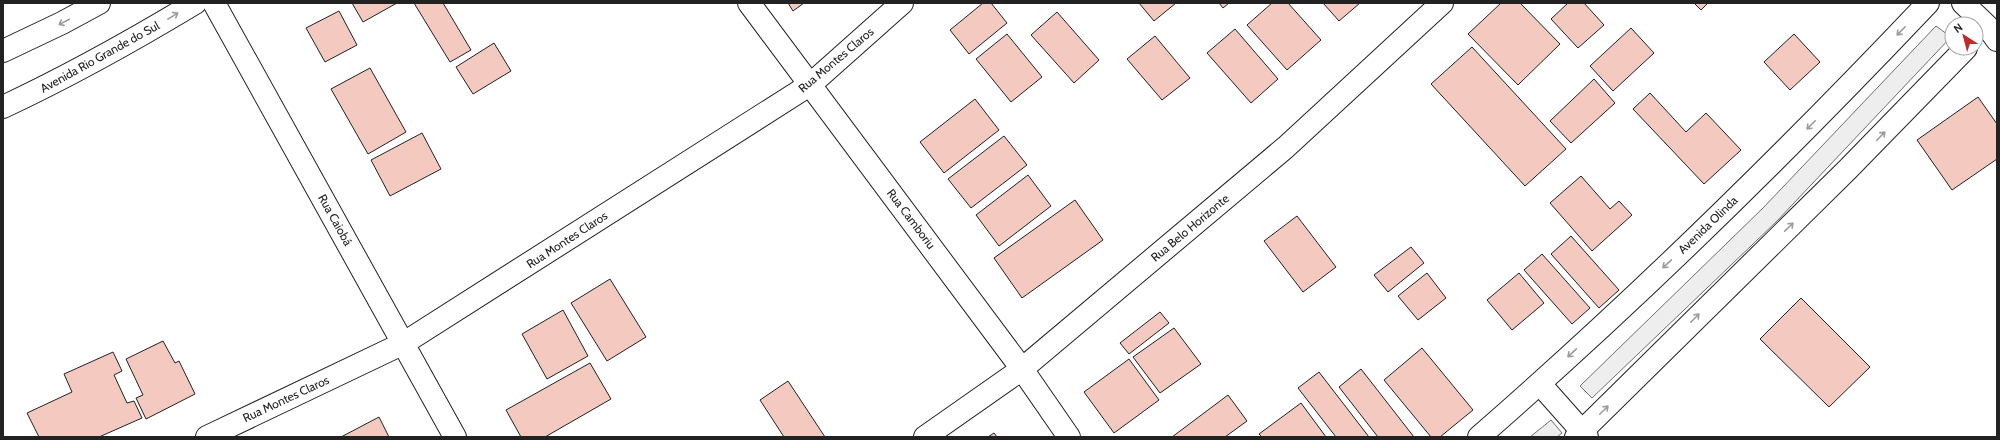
<svg xmlns="http://www.w3.org/2000/svg" width="2000" height="440" font-family="Cabin,sans-serif">
	<style>
		.green { fill: #eee; stroke: #6f6f6f }
		.building { fill: #f3c9c0; stroke: #222 }
		.lines { fill: none; stroke-linecap: round; stroke-linejoin: round }
		.minor-casing { stroke: #222; stroke-width: 24 }
		.minor { stroke: #fff; stroke-width: 22 }
		.oneway { stroke: #9c9c9c }
		.labels { text-anchor: middle; stroke-width: 3; stroke-linejoin: round; paint-order: stroke }
		.street-label { font-size: 12px; fill: #222; stroke: #fff }
	</style>
	<rect width="100%" height="100%" fill="#fff"/>
	<!-- green -->
	<g class="green">
		<polygon points="1936,26 1951,37 1776,222 1592,398 1580,386 1763,208"/>
		<polygon points="1551,420 1562,433 1557,437 1530,437"/>
	</g>
	<!-- building -->
	<g class="building">
		<polygon points="352,3 397,3 363,22"/>
		<polygon points="414,3 443,3 471,50 450,62"/>
		<polygon points="788,3 804,3 793,11"/>
		<polygon points="983,3 991,3 1007,23 969,54 950,30"/>
		<polygon points="1139,3 1176,3 1154,21"/>
		<polygon points="1219,3 1229,3 1223,8"/>
		<polygon points="1272,3 1288,3 1321,40 1287,70 1247,25"/>
		<polygon points="1323,3 1360,3 1339,21"/>
		<polygon points="1501,3 1520,3 1560,44 1518,85 1468,34"/>
		<polygon points="1568,3 1584,3 1604,25 1578,48 1551,19"/>
		<polygon points="1694,3 1708,3 1701,10"/>
		<polygon points="339,11 357,45 325,62 306,28"/>
		<polygon points="1057,12 1099,60 1074,83 1031,35"/>
		<polygon points="1631,28 1654,53 1613,91 1590,66"/>
		<polygon points="1235,29 1278,79 1251,103 1207,53"/>
		<polygon points="1007,34 1042,77 1011,102 976,59"/>
		<polygon points="1794,34 1820,62 1790,90 1764,62"/>
		<polygon points="1155,36 1190,78 1162,100 1127,59"/>
		<polygon points="494,43 511,71 473,94 456,67"/>
		<polygon points="1472,47 1566,149 1525,186 1431,84"/>
		<polygon points="370,68 406,132 368,154 331,89"/>
		<polygon points="1594,79 1615,103 1571,143 1550,121"/>
		<polygon points="1650,93 1686,132 1706,113 1741,150 1704,184 1633,109"/>
		<polygon points="1978,97 1997,124 1997,159 1952,190 1917,140"/>
		<polygon points="975,99 999,130 944,173 920,142"/>
		<polygon points="422,133 441,169 390,196 371,160"/>
		<polygon points="1004,136 1027,165 971,208 948,179"/>
		<polygon points="1028,175 1051,206 999,246 976,215"/>
		<polygon points="1581,176 1610,209 1619,201 1632,215 1592,251 1550,203"/>
		<polygon points="1075,200 1103,240 1022,298 994,258"/>
		<polygon points="1297,216 1336,267 1303,292 1264,241"/>
		<polygon points="1571,236 1619,290 1599,308 1551,254"/>
		<polygon points="1411,247 1424,263 1388,292 1374,275"/>
		<polygon points="1542,254 1590,308 1572,324 1524,270"/>
		<polygon points="1427,273 1446,298 1418,320 1398,296"/>
		<polygon points="1519,273 1544,303 1512,330 1487,300"/>
		<polygon points="610,279 646,337 607,361 571,303"/>
		<polygon points="1801,298 1870,367 1829,407 1760,339"/>
		<polygon points="563,310 588,356 547,379 522,334"/>
		<polygon points="1160,312 1169,323 1129,354 1120,343"/>
		<polygon points="1174,328 1201,364 1160,393 1133,357"/>
		<polygon points="163,341 175,363 179,361 195,394 146,419 136,398 143,395 126,359"/>
		<polygon points="1422,348 1473,410 1440,437 1431,437 1384,380"/>
		<polygon points="113,352 122,371 114,375 127,403 134,401 142,418 99,437 39,437 27,413 72,392 64,374"/>
		<polygon points="1129,359 1159,400 1114,433 1084,392"/>
		<polygon points="590,363 611,399 545,437 521,437 506,410"/>
		<polygon points="1361,369 1414,437 1378,437 1339,387"/>
		<polygon points="1319,372 1369,437 1336,437 1298,388"/>
		<polygon points="788,381 825,437 784,437 760,400"/>
		<polygon points="1228,395 1247,421 1225,437 1172,437"/>
		<polygon points="1301,403 1326,437 1262,437 1259,434"/>
		<polygon points="379,417 389,437 341,437"/>
		<polygon points="994,433 997,437 988,437"/>
	</g>
	<g class="lines">
		<!-- minor casing -->
		<g class="minor-casing">
			<g id="minor">
				<polyline points="214,3 455,437"/>
				<polyline points="749,3 1022,369 1069,437"/>
				<polyline points="1963,3 1987,26 1997,40"/>
				<polyline points="3,51 62,23 99,3"/>
				<path d="M3,107c66,-31 129,-66 192,-104"/>
				<polyline points="1540,384 1587,437"/>
				<polyline points="207,437 404,343 811,84 902,3"/>
				<polyline points="925,437 1022,369 1286,147 1442,3"/>
				<path d="M1479,437c157,-137 306,-283 449,-434"/>
				<polyline points="1576,437 1848,169 1966,48"/>
			</g>
		</g>
		<!-- minor -->
		<use href="#minor" class="minor"/>
	</g>
	<!-- one-way arrows -->
	<defs><path id="oneway-shaft" d="M-6 0H5M1.5-3L5.5 0L1.5 3" fill="none" stroke-width="1.6" stroke-linecap="round" stroke-linejoin="round"/></defs>
	<g class="oneway">
		<use href="#oneway-shaft" transform="translate(173 16) rotate(-31)"/>
		<use href="#oneway-shaft" transform="translate(64 22) rotate(152)"/>
		<use href="#oneway-shaft" transform="translate(1901 31) rotate(134)"/>
		<use href="#oneway-shaft" transform="translate(1811 125) rotate(135)"/>
		<use href="#oneway-shaft" transform="translate(1881 136) rotate(-46)"/>
		<use href="#oneway-shaft" transform="translate(1789 227) rotate(-44)"/>
		<use href="#oneway-shaft" transform="translate(1667 264) rotate(137)"/>
		<use href="#oneway-shaft" transform="translate(1695 318) rotate(-45)"/>
		<use href="#oneway-shaft" transform="translate(1572 353) rotate(137)"/>
		<use href="#oneway-shaft" transform="translate(1604 410) rotate(-45)"/>
	</g>
	<g class="labels">
		<!-- street labels -->
		<g class="street-label">
			<text transform="translate(100 57) rotate(-29)" y="4">Avenida Rio Grande do Sul</text>
			<text transform="translate(836 60) rotate(-40)" y="4">Rua Montes Claros</text>
			<text transform="translate(911 219) rotate(53)" y="4">Rua Camboriu</text>
			<text transform="translate(335 220) rotate(61)" y="4">Rua Caiobá</text>
			<text transform="translate(1708 225) rotate(-44)" y="4">Avenida Olinda</text>
			<text transform="translate(1190 228) rotate(-40)" y="4">Rua Belo Horizonte</text>
			<text transform="translate(567 240) rotate(-33)" y="4">Rua Montes Claros</text>
			<text transform="translate(286 399) rotate(-25)" y="4">Rua Montes Claros</text>
		</g>
	</g>
	<!-- border -->
	<rect width="2000" height="440" fill="none" stroke="#222222" stroke-width="8"/>
	<!-- north arrow -->
	<g transform="translate(1964 36) rotate(324)"><circle r="19" fill="#ffffff" stroke="#a7a7a7"/>
	<path d="M0-3L7 15L0 10L-7 15Z" fill="#c62828"/>
	<text y="-6" font-size="11" font-weight="bold" text-anchor="middle" fill="#222222">N</text>
	</g>
</svg>
